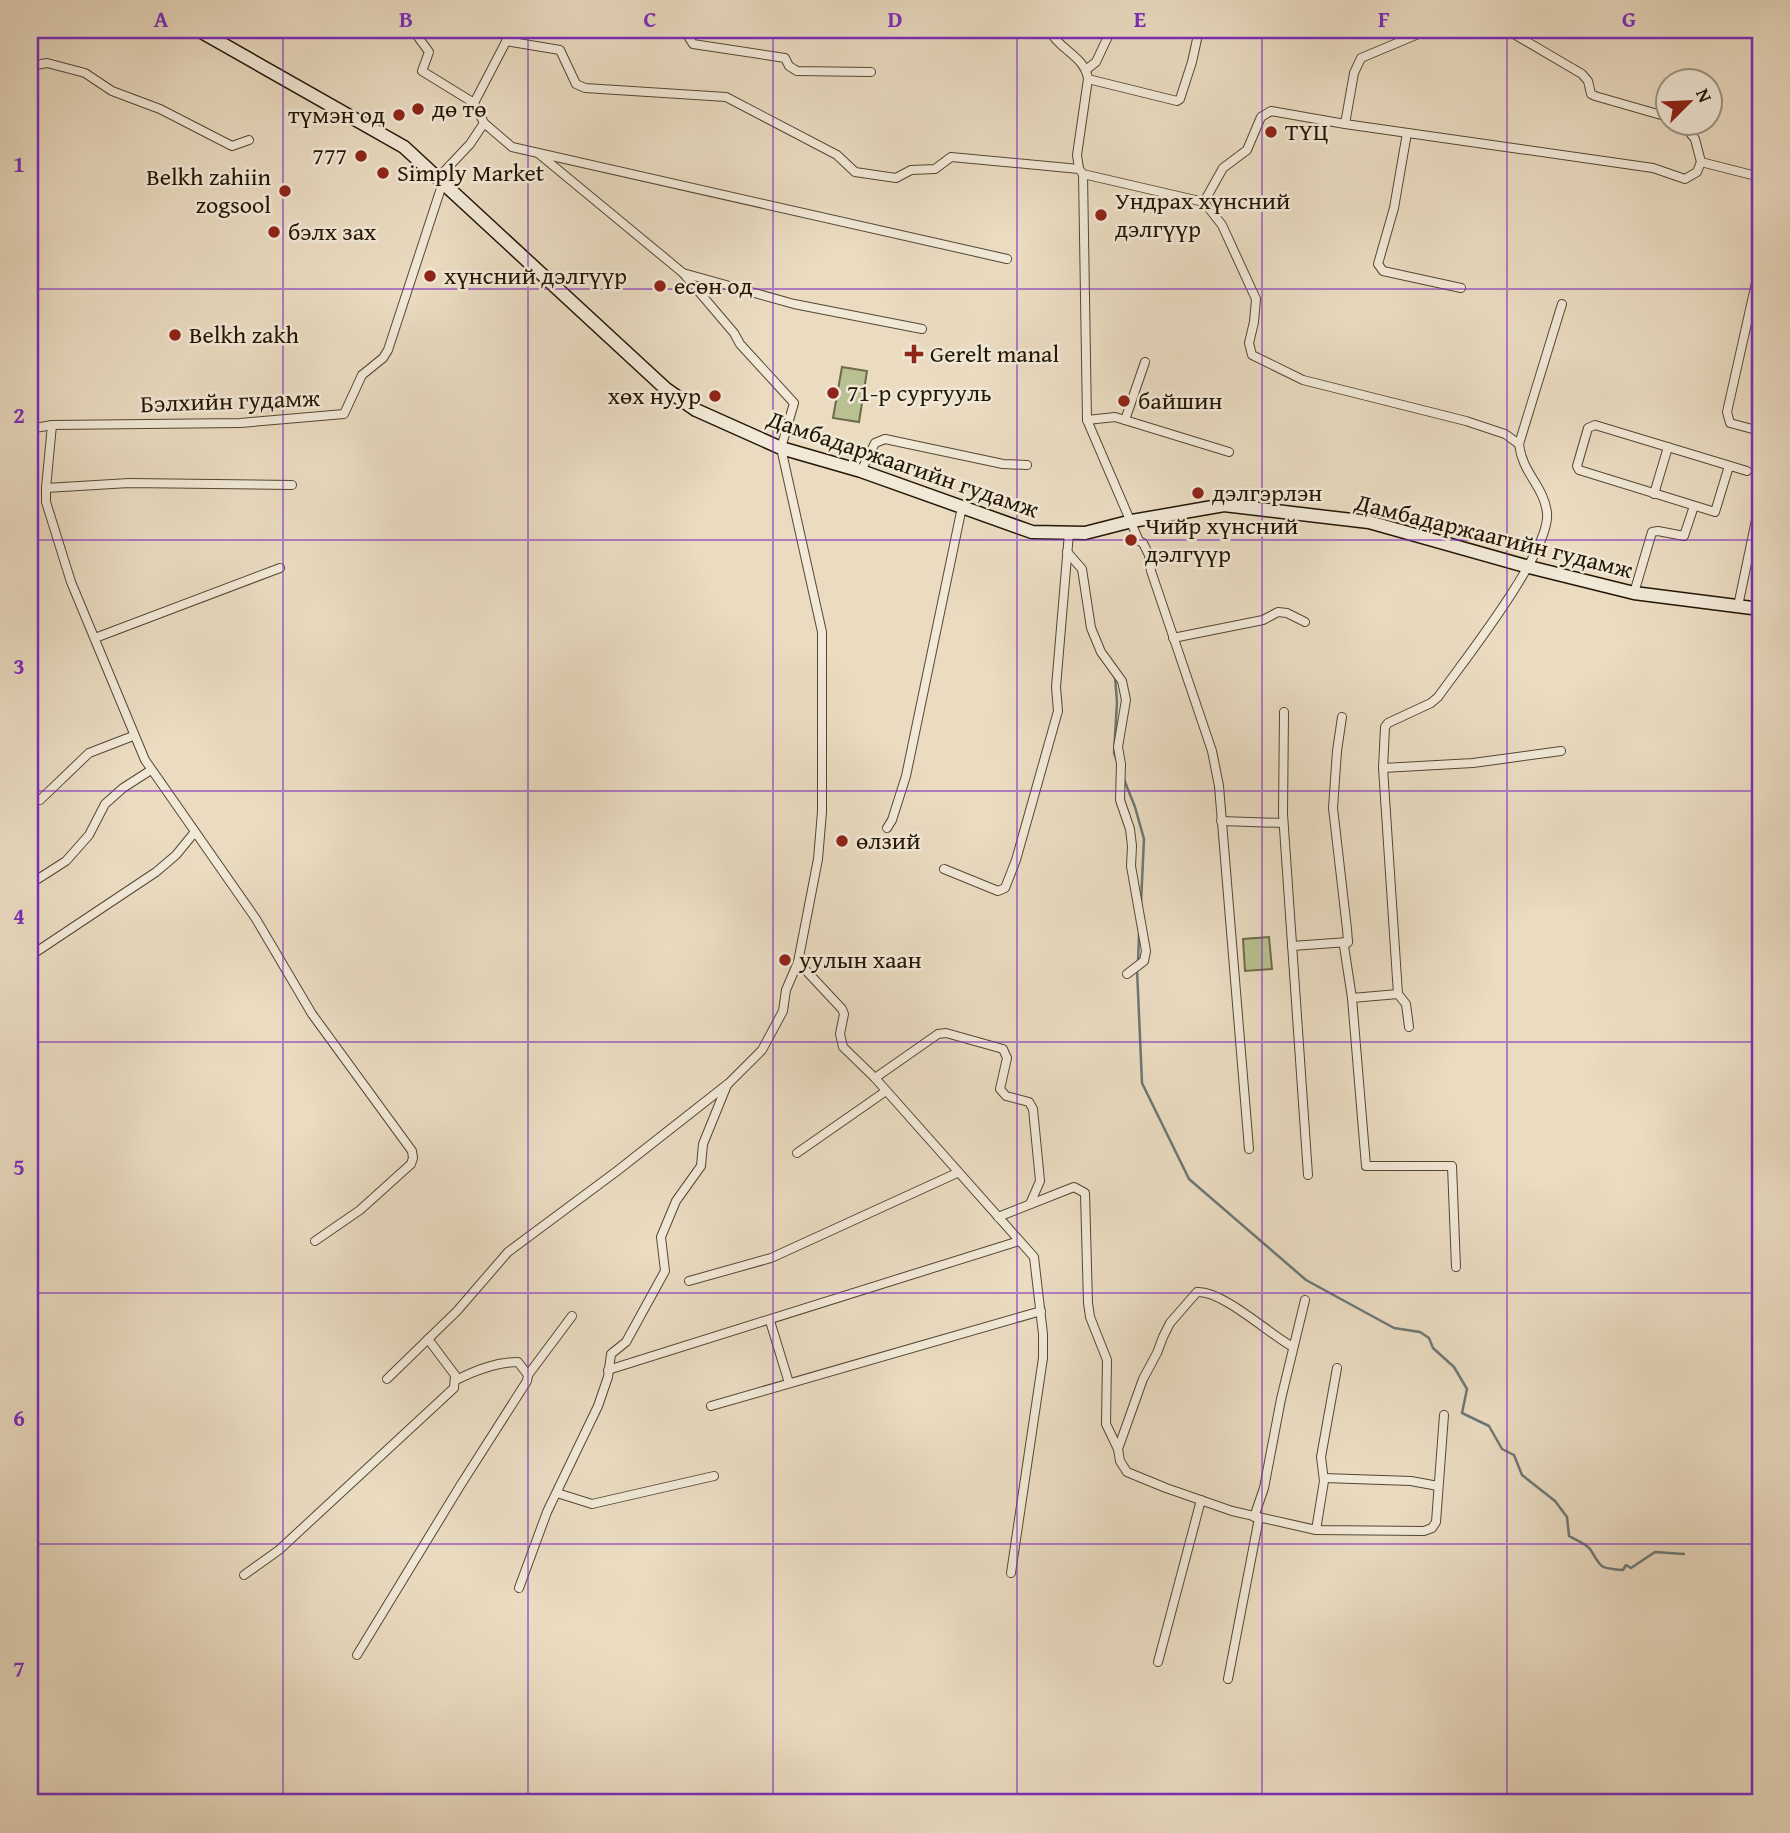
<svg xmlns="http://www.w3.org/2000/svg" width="1790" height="1833" font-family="'Gentium Book Plus',serif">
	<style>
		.green { fill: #b9c091; stroke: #6e6b4a; stroke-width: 2 }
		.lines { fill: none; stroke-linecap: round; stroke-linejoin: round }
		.stream { stroke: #6d7774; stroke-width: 2.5 }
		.minor-casing { stroke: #554732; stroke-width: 10 }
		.secondary-casing { stroke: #231603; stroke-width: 15 }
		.minor { stroke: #f1e8d7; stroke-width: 8 }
		.secondary { stroke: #f1e8d7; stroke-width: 12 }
		.grid { fill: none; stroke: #7b2cbf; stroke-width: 2; stroke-opacity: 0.55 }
		.poi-dot { fill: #8f2418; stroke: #f1e8d7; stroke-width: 2.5 }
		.labels { text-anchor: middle; stroke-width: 5; stroke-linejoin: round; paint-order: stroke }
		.poi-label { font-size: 24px; fill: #231603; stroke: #f1e8d7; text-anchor: start }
		.street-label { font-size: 24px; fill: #231603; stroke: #f1e8d7 }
		.neatline { fill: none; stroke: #7b2cbf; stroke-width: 2.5 }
		.grid-label { font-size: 23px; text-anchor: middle; font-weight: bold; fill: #7b2cbf }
	</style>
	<rect width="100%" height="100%" fill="#eadbc1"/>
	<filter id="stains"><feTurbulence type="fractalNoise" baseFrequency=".00286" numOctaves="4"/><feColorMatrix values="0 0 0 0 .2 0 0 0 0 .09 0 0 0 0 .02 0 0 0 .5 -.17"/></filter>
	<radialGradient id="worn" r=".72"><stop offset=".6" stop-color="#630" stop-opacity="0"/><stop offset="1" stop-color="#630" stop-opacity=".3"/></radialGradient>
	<!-- green -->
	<g class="green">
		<polygon points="842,367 867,371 859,422 833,418"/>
		<polygon points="1269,937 1272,969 1245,971 1243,939"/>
	</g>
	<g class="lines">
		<!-- stream -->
		<g class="stream">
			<polyline points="1115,677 1117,702 1114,753 1117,761"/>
			<polyline points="1123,777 1135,807 1144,839 1141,903"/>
			<polyline points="1138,963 1139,934"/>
			<path d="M1137,969l5,114 47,96 117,101 88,48 26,4 9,6 4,10 21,19 13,22 -5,24 27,13 13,23 12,6 8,20 33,26 12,16 2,19c7,4 16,7 21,13 12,18 7,19 33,21l3,-5 5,3 24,-16 29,2"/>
		</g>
		<!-- minor casing -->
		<g class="minor-casing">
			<g id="minor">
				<polyline points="413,30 429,52 422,71 474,103"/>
				<polyline points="688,30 688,36 693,44 785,58 789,66 797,71 871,72"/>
				<path d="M1049,30c10,20 36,26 39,49l-11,76 2,14"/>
				<polyline points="1507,30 1582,74 1588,81 1591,94 1595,96 1668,117"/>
				<polyline points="506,41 560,50 576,84 585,88 726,97 837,155 855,172 896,178 911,170 935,169 951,157 1079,169 1083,174 1204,202 1222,225 1256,299 1254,322 1249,343 1252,355 1303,380 1466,421 1505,434 1519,444"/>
				<polyline points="30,66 47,63 85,73 112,91 160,109 232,146 249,140"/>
				<polyline points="1087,69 1096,62 1111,30"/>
				<polyline points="1088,79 1177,101 1180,99 1192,62 1199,30"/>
				<polyline points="1681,122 1695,139 1701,162"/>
				<polyline points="484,123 512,147 1007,259"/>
				<polyline points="1345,124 1354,73 1361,58 1416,35 1420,30"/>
				<polyline points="1407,133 1394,208 1378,264 1383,271 1461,288"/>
				<polyline points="539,154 683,273 794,304 922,329"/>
				<polyline points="1083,174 1087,420 1139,541 1143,543 1149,555 1151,571 1212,751 1219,786 1249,1149"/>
				<polyline points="438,178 470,144 484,123 474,103 512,30"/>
				<polyline points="1204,202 1223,168 1247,150 1261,117 1271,111 1345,124 1653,168 1685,179 1697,172 1701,162 1760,177"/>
				<polyline points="1760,265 1727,412 1730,423 1760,431"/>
				<polyline points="1087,420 1115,417 1229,452"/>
				<polyline points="1125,420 1145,362"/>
				<polyline points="52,425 46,488 46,502 71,582 145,760 256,919 312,1014 412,1151 413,1158 411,1164 360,1210 315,1241"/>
				<polyline points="30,426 35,428 52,425 240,423 344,414 362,375 383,358 388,350 443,182"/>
				<polyline points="1729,466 1715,512 1579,470 1577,466 1588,428 1595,425 1747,471"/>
				<polyline points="861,471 875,443 885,439 1003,464 1027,465"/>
				<polyline points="46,488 129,483 292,485"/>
				<polyline points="1654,494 1668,447"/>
				<polyline points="1067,552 1082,569 1091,628 1101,652 1122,681 1126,700 1118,747 1121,764 1120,800 1130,829 1132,846 1131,866 1146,951 1144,961 1127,974"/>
				<polyline points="1634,593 1652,532 1658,531 1684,536 1694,506"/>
				<polyline points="1738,606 1760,501"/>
				<polyline points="95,638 280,568"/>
				<polyline points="1173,638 1263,620 1278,612 1287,613 1305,622"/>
				<polyline points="1284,712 1283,814 1308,1175"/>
				<polyline points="1342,717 1337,751 1333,808 1347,929 1348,942 1344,946 1352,998 1366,1166 1452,1166 1456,1267"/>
				<polyline points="1383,768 1473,763 1561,751"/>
				<polyline points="40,800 89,753 133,736"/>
				<polyline points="1221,821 1283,823"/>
				<polyline points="887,828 892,820 906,776 962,507"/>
				<polyline points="944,869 998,891 1005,888 1016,860 1058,711 1056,687 1069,533"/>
				<polyline points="30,884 66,861 89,835 105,804 123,788 151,770"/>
				<polyline points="1292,946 1348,942"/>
				<polyline points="36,952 156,872 176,855 194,833"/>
				<polyline points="798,962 842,1009 844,1014 840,1034 843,1047 875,1078 1034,1257 1043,1334 1043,1358 1011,1573"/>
				<path d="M1398,994l-15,-226 2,-41 3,-4 43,-20 7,-6c25,-35 113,-146 109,-184 -3,-27 -25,-40 -28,-69l43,-140"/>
				<polyline points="1352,998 1398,994 1406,1004 1409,1027"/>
				<polyline points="875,1078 938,1034 946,1033 1003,1049 1007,1058 1000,1089 1006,1096 1029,1102 1033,1109 1040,1181 1030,1204"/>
				<polyline points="797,1153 886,1091"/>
				<polyline points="998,1217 1074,1187 1085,1193 1088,1303 1090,1317 1107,1360 1106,1424 1118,1449 1120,1461 1127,1472 1166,1488 1232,1511 1316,1530 1424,1531 1432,1528 1436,1522 1444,1415"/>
				<polyline points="689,1281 771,1258 957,1173"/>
				<polyline points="770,1321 789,1383"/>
				<polyline points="608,1370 1019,1241"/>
				<polyline points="528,1375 572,1316"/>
				<polyline points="387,1379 457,1311 508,1252 617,1171 729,1083 762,1050 783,1011 786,990 798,962 818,859 822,812 822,632 781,448 794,403 740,344 734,333 683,273"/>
				<polyline points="711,1406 1041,1311"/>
				<path d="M1118,1449l25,-70 14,-26 6,-16 7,-14 27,-31c25,-2 72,42 96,55"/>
				<polyline points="1324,1478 1411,1481 1438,1486"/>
				<polyline points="557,1493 592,1504 714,1476"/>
				<polyline points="1254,1517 1264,1488 1281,1399 1305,1300"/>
				<polyline points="1316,1530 1324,1481 1321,1457 1337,1368"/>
				<polyline points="244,1575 279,1550 454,1388 455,1375 428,1339"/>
				<polyline points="519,1588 547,1512 598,1406 608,1377 611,1354 626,1342 665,1271 661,1237 676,1201 701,1166 703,1144 727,1085"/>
				<path d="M357,1655l103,-169 67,-105 1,-6 -10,-13c-22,0 -42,8 -62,18"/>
				<polyline points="1158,1662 1201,1500"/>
				<polyline points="1228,1679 1259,1518"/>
			</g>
		</g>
		<!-- secondary casing -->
		<g class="secondary-casing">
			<polyline id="secondary" points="198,30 404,147 666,389 696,410 781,448 861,471 1032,532 1085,533 1132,521 1224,505 1369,522 1529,567 1634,593 1760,609"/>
		</g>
		<!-- minor -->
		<use href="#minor" class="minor"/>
		<!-- secondary -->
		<use href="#secondary" class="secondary"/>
	</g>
	<!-- grid -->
	<path class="grid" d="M283,30v1773M528,30v1773M773,30v1773M1017,30v1773M1262,30v1773M1507,30v1773M30,289h1730M30,540h1730M30,791h1730M30,1042h1730M30,1293h1730M30,1544h1730"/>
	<!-- markers -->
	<g class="poi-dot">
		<circle cx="418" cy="109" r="7"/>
		<circle cx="399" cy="115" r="7"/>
		<circle cx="1271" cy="132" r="7"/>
		<circle cx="361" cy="156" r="7"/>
		<circle cx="383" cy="173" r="7"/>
		<circle cx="285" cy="191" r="7"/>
		<circle cx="1101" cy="215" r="7"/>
		<circle cx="274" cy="232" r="7"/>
		<circle cx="430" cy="276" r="7"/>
		<circle cx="660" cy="286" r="7"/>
		<circle cx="175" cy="335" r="7"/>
		<path d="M910.5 343.5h7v7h7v7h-7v7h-7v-7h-7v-7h7z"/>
		<circle cx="833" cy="393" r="7"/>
		<circle cx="715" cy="396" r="7"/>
		<circle cx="1124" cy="401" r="7"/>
		<circle cx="1198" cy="493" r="7"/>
		<circle cx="1131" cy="540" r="7"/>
		<circle cx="842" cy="841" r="7"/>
		<circle cx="785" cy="960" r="7"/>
	</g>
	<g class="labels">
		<!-- poi labels -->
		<g class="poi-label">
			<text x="432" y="117">дө тө</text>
			<text x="385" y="123" text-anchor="end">түмэн од</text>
			<text x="1285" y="140">ТҮЦ</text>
			<text x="347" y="164" text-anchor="end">777</text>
			<text x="397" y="181">Simply Market</text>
			<text x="271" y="185" text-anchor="end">Belkh zahiin<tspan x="271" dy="28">zogsool</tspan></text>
			<text x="1115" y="209">Ундрах хүнсний<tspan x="1115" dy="28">дэлгүүр</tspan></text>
			<text x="288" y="240">бэлх зах</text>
			<text x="444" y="284">хүнсний дэлгүүр</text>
			<text x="674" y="294">есөн од</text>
			<text x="189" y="343">Belkh zakh</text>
			<text x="930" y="362">Gerelt manal</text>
			<text x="847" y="401">71-р сургууль</text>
			<text x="701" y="404" text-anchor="end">хөх нуур</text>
			<text x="1138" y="409">байшин</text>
			<text x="1212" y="501">дэлгэрлэн</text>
			<text x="1145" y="534">Чийр хүнсний<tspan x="1145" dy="28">дэлгүүр</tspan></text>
			<text x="856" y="849">өлзий</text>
			<text x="799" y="968">уулын хаан</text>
		</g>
		<!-- street labels -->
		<g class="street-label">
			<text transform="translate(230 401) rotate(-2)" y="8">Бэлхийн гудамж</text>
			<text transform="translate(903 464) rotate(19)" y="8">Дамбадаржаагийн гудамж</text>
			<text transform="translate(1494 536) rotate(14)" y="8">Дамбадаржаагийн гудамж</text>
		</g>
	</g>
	<!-- margin -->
	<rect width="1790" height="1833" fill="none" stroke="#eadbc1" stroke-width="77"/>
	<!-- north arrow -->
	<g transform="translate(1689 102) rotate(66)"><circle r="33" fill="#f1e8d7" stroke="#9f9482" stroke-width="2"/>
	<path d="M0-5L12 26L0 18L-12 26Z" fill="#8f2418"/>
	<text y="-10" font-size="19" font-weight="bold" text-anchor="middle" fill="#231603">N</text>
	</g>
	<rect x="38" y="38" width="1714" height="1756" class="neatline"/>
	<g class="grid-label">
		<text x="161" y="27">A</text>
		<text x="406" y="27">B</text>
		<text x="650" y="27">C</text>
		<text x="895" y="27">D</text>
		<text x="1140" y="27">E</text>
		<text x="1384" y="27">F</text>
		<text x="1629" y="27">G</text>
		<text x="19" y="172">1</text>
		<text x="19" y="423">2</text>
		<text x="19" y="674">3</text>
		<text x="19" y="924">4</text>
		<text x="19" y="1175">5</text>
		<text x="19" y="1426">6</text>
		<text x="19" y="1677">7</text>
	</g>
	<rect width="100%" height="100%" filter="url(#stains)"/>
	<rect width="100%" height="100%" fill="url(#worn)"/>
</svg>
